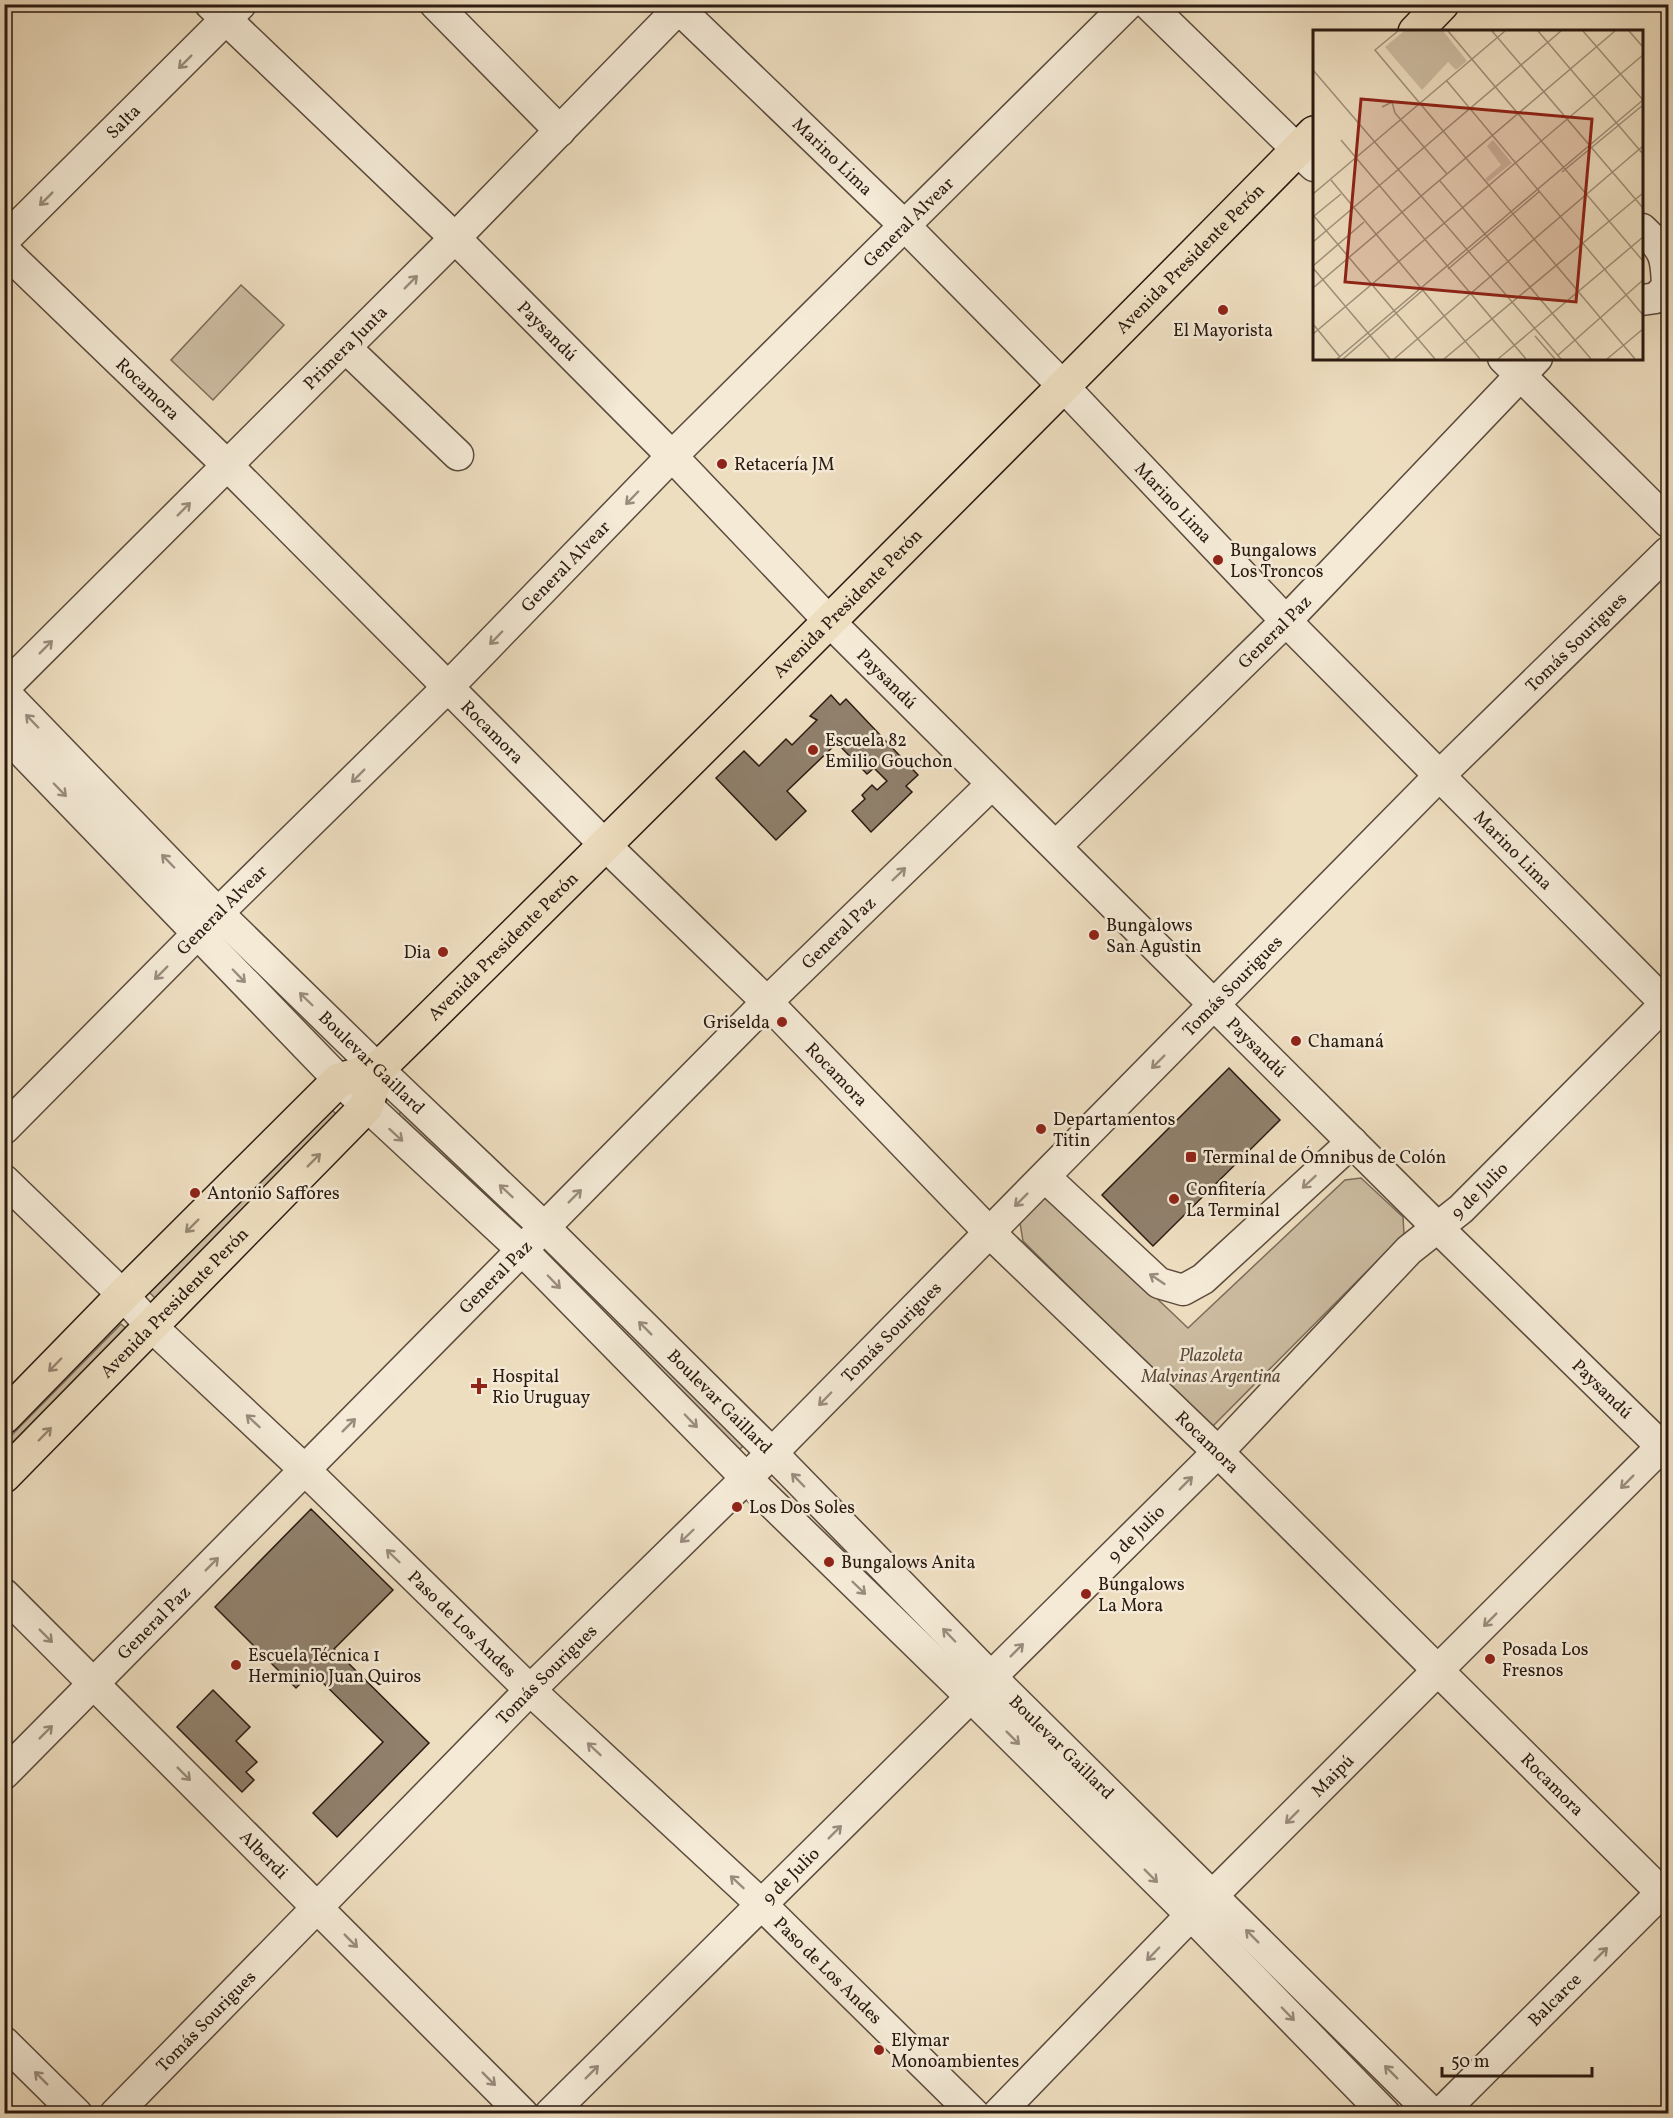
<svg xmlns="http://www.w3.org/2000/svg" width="1673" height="2118" font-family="Vollkorn,serif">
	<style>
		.green { fill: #cdbda2; stroke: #7c6c5a; stroke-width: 1.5 }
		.building { fill: #90806c; stroke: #2a1a11; stroke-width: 1.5 }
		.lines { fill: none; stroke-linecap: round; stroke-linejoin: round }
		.minor-casing { stroke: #5b4b3d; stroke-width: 33 }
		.major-casing { stroke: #2a1a11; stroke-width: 36 }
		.minor { stroke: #f4ead6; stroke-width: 30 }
		.major { stroke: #eedec0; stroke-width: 33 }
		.oneway { stroke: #998c7d }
		.oneway2 { stroke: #968671 }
		.poi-dot { fill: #8f2418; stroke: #f4ead6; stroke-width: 2 }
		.labels { text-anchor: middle; stroke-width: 5; stroke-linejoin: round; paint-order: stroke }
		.street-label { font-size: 18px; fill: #2a1a11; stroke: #f4ead6 }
		.poi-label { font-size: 18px; fill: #2a1a11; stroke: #f4ead6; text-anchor: start }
		.park-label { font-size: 18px; font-style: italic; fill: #5b4b3c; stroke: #f4ead6 }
		.inset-road { fill: none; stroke: #a0907a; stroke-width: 1.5 }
		.view { fill: #8f2418; fill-opacity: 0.15; stroke: #8f2418; stroke-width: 3 }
		.inset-edge { fill: none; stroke: #2a1a11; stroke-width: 3 }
	</style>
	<rect width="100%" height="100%" fill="#eedec0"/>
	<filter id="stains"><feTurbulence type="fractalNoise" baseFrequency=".00333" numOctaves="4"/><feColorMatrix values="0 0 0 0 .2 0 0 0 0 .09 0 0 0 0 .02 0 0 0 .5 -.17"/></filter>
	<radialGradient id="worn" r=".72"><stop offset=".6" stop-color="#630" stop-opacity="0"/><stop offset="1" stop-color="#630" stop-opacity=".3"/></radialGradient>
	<!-- green -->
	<g class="green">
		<polygon points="241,285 284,325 213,400 171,360"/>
		<polygon points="405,1108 521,1218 510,1230 393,1120"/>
		<polygon points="331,1109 339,1117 158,1301 149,1292"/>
		<polygon points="1361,1178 1403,1217 1404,1234 1211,1428 1023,1241 1020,1223 1046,1193 1188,1328 1345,1180"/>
		<polygon points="554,1254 746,1443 735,1454 543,1266"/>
		<polygon points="121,1324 130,1332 5,1459 5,1442"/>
	</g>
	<!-- building -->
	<g class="building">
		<polygon points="831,695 840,705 846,699 918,775 906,786 912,792 871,832 852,811 865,799 862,795 872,785 877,790 887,781 874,768 867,774 837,743 787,791 806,811 776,840 716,778 744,751 759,766 786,739 792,745 817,720 810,716"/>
		<polygon points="1229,1068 1280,1120 1153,1246 1102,1195"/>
		<polygon points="311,1509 393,1590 334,1649 429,1743 337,1837 313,1813 383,1742 312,1672 296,1688 215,1607"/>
		<polygon points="213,1690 250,1727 236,1741 257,1762 246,1772 254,1780 242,1792 177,1727"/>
	</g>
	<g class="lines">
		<!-- minor casing -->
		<g class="minor-casing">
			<g id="minor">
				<path id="s1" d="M210,4l245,234 217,218 157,165 608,606 231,226"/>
				<polyline points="435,4 560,131"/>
				<path id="s2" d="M674,4l230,221 160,162 222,234 382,385"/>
				<polyline points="1148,4 1314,166"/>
				<path d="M1642,229c23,22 24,27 25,58l-11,11 -14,2"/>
				<path id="s3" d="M4,240l237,-236"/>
				<path id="s4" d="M4,250l224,216 378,380 161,156 222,230 229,220 450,447"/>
				<polyline points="346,348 458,455"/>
				<polyline points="1503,358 1668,522"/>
				<path id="s5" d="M4,688l451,-450 228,-234"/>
				<path id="s6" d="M4,692l214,221 160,156 166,158 228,226 218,223 443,438"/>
				<polyline points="4,733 339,1080 522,1250 746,1478 971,1697 1191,1915 1385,2114"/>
				<path id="s7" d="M1056,846l230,-225 251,-263"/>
				<path id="s8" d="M4,1129l214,-216 231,-227 223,-230 456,-452"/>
				<polyline points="1045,1177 1159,1283 1183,1290 1203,1279 1352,1142"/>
				<path id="s9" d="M4,1180l119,115 27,30 155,145 225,220 231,214 213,210"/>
				<path id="s10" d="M4,1594l519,520"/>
				<path id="s11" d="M4,1774l763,-772 225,-218"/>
				<polyline points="4,2042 77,2114"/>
				<path id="s12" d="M115,2114l415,-424 242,-237 668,-678 228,-223"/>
				<path id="s13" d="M550,2114l668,-662 191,-202 52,-41 207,-208"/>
				<path id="s14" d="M998,2114l193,-199 21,-19 456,-456"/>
				<path id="s15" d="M1440,2114l228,-228"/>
			</g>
		</g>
		<!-- major casing -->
		<g class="major-casing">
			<g id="major">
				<polyline points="1415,32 1442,4"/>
				<polyline points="4,1417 123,1295 339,1080 378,1069"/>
				<path id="s16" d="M4,1476l362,-369 12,-38c315,-309 626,-622 936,-936"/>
			</g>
		</g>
		<!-- minor -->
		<use href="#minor" class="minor"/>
		<!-- major -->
		<use href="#major" class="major"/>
	</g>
	<!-- one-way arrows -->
	<defs><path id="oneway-shaft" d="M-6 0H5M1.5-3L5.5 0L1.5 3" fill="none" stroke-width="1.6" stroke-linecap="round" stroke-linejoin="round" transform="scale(1.5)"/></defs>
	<g class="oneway">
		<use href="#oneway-shaft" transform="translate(185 62) rotate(135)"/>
		<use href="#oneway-shaft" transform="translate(46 199) rotate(135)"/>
		<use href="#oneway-shaft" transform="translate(411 282) rotate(-45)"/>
		<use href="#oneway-shaft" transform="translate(632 498) rotate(134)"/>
		<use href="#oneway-shaft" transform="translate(184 509) rotate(-45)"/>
		<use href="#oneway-shaft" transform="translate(496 638) rotate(134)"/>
		<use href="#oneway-shaft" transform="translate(46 647) rotate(-45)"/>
		<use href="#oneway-shaft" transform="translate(32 721) rotate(-134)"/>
		<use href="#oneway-shaft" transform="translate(358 776) rotate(135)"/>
		<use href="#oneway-shaft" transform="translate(60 790) rotate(46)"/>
		<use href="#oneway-shaft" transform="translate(168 861) rotate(-134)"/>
		<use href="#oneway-shaft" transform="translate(899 874) rotate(-44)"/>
		<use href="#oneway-shaft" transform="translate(161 973) rotate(135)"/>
		<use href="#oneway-shaft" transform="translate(239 976) rotate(46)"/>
		<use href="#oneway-shaft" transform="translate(306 999) rotate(-136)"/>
		<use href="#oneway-shaft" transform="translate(1158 1062) rotate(135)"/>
		<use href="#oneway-shaft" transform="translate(396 1135) rotate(42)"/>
		<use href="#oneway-shaft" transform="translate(1309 1182) rotate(137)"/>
		<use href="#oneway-shaft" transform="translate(506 1191) rotate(-137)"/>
		<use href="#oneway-shaft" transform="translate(575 1196) rotate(-45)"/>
		<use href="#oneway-shaft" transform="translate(1021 1200) rotate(135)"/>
		<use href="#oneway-shaft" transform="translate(1157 1279) rotate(-146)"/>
		<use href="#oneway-shaft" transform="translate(554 1282) rotate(46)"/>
		<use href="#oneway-shaft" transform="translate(645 1328) rotate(-135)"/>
		<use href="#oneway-shaft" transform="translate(825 1399) rotate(134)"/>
		<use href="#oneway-shaft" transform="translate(253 1421) rotate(-137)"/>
		<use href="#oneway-shaft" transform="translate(691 1421) rotate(46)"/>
		<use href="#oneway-shaft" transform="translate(349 1425) rotate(-45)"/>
		<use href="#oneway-shaft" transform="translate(798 1480) rotate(-134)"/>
		<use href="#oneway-shaft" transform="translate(1627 1482) rotate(135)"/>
		<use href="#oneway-shaft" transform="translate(1186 1483) rotate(-45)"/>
		<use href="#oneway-shaft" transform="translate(687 1536) rotate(136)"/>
		<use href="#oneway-shaft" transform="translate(393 1556) rotate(-136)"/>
		<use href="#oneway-shaft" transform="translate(212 1564) rotate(-45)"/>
		<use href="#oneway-shaft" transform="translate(859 1588) rotate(44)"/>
		<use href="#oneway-shaft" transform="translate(1490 1620) rotate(135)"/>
		<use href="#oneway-shaft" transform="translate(949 1635) rotate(-134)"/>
		<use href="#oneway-shaft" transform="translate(46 1636) rotate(45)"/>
		<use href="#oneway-shaft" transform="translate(1017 1650) rotate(-45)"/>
		<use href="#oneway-shaft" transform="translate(46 1732) rotate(-45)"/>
		<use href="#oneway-shaft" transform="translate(1013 1738) rotate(45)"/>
		<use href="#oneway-shaft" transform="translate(594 1749) rotate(-137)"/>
		<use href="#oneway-shaft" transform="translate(184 1774) rotate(45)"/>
		<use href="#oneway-shaft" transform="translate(1292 1817) rotate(135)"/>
		<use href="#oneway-shaft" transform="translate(835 1832) rotate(-45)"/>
		<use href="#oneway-shaft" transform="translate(1151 1876) rotate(45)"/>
		<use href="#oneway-shaft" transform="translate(737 1882) rotate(-137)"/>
		<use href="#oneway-shaft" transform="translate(1252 1936) rotate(-135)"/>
		<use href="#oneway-shaft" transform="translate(351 1941) rotate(45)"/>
		<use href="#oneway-shaft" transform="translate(1153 1954) rotate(134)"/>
		<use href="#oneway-shaft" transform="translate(1601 1954) rotate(-45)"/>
		<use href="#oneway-shaft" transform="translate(1288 2014) rotate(46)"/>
		<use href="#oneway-shaft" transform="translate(592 2072) rotate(-45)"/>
		<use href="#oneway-shaft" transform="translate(1391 2072) rotate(-135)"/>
		<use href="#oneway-shaft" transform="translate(41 2078) rotate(-135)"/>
		<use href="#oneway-shaft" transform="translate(489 2079) rotate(45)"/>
	</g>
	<g class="oneway2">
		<use href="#oneway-shaft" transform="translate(314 1160) rotate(-45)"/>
		<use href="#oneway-shaft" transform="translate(192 1226) rotate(135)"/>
		<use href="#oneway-shaft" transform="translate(55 1365) rotate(134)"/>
		<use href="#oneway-shaft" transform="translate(45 1434) rotate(-46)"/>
	</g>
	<!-- markers -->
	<g class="poi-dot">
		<circle cx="1223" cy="310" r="6"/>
		<circle cx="722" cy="464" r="6"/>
		<circle cx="1218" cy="560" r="6"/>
		<circle cx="813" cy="750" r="6"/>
		<circle cx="1094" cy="935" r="6"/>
		<circle cx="443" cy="952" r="6"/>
		<circle cx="782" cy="1022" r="6"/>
		<circle cx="1296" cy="1041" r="6"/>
		<circle cx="1041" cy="1129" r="6"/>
		<rect x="1185" y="1151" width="12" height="12" rx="3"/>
		<circle cx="195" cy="1193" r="6"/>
		<circle cx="1174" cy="1199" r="6"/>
		<path d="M476 1377h6v6h6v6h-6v6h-6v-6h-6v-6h6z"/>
		<circle cx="737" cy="1507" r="6"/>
		<circle cx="829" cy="1562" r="6"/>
		<circle cx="1086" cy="1594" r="6"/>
		<circle cx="1490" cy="1659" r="6"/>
		<circle cx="236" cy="1665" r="6"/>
		<circle cx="879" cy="2050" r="6"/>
	</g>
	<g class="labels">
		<!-- street labels -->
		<g class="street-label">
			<text dy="6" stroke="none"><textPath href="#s3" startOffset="168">Salta</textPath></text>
			<text dy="6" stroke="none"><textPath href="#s2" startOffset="220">Marino Lima</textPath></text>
			<text dy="6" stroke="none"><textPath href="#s8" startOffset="1281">General Alvear</textPath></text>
			<text dy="6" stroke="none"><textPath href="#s16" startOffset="1704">Avenida Presidente Perón</textPath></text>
			<text dy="6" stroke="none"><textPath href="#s1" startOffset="470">Paysandú</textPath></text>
			<text dy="6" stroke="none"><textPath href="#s5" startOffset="482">Primera Junta</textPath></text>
			<text dy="6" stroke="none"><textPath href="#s4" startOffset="200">Rocamora</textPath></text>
			<text dy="6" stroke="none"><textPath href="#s2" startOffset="706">Marino Lima</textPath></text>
			<text dy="6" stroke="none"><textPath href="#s8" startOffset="795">General Alvear</textPath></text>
			<text dy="6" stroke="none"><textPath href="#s16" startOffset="1218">Avenida Presidente Perón</textPath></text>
			<text dy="6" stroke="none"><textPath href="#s7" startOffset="306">General Paz</textPath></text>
			<text dy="6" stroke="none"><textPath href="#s12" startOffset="2074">Tomás Sourigues</textPath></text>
			<text dy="6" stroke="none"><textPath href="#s1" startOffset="956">Paysandú</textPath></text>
			<text dy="6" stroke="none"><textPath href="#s4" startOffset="686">Rocamora</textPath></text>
			<text dy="6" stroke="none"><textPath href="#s2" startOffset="1192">Marino Lima</textPath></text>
			<text dy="6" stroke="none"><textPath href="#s8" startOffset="309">General Alvear</textPath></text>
			<text dy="6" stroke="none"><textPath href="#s11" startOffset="1185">General Paz</textPath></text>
			<text dy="6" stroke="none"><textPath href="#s16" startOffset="732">Avenida Presidente Perón</textPath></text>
			<text dy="6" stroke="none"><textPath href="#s12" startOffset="1588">Tomás Sourigues</textPath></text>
			<text dy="6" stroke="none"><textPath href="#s1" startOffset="1478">Paysandú</textPath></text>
			<text dy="6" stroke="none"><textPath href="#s6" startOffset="522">Boulevar Gaillard</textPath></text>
			<text dy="6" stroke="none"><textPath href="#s4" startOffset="1172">Rocamora</textPath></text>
			<text dy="6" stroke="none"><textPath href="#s13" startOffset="1311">9 de Julio</textPath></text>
			<text dy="6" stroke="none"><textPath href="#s11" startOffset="699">General Paz</textPath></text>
			<text dy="6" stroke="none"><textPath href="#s16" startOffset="243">Avenida Presidente Perón</textPath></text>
			<text dy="6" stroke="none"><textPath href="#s12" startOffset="1102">Tomás Sourigues</textPath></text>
			<text dy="6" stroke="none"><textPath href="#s1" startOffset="1964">Paysandú</textPath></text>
			<text dy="6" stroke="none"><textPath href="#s6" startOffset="1008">Boulevar Gaillard</textPath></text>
			<text dy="6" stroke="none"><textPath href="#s4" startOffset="1694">Rocamora</textPath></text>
			<text dy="6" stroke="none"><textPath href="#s13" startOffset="825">9 de Julio</textPath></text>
			<text dy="6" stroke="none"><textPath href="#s11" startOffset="213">General Paz</textPath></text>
			<text dy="6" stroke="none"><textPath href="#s9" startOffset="638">Paso de Los Andes</textPath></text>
			<text dy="6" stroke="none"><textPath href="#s12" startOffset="616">Tomás Sourigues</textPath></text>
			<text dy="6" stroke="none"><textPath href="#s6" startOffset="1494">Boulevar Gaillard</textPath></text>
			<text dy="6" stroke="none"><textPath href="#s14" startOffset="476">Maipú</textPath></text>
			<text dy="6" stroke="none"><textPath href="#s4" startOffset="2180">Rocamora</textPath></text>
			<text dy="6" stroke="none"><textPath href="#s10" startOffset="368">Alberdi</textPath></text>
			<text dy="6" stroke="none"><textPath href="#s13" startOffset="339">9 de Julio</textPath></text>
			<text dy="6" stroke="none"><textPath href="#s9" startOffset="1142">Paso de Los Andes</textPath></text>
			<text dy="6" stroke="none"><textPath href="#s15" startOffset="162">Balcarce</textPath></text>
			<text dy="6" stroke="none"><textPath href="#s12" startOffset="130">Tomás Sourigues</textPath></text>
		</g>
		<!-- poi labels -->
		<g class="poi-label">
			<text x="1223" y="336" text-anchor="middle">El Mayorista</text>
			<text x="734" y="470">Retacería JM</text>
			<text x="1230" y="556">Bungalows<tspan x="1230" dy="21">Los Troncos</tspan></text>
			<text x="825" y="746">Escuela 82<tspan x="825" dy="21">Emilio Gouchon</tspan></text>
			<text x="1106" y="931">Bungalows<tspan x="1106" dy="21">San Agustin</tspan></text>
			<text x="431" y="958" text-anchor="end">Dia</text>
			<text x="770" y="1028" text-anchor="end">Griselda</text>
			<text x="1308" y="1047">Chamaná</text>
			<text x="1053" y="1125">Departamentos<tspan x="1053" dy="21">Titin</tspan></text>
			<text x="1203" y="1163">Terminal de Ómnibus de Colón</text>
			<text x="1186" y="1195">Confitería<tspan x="1186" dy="21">La Terminal</tspan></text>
			<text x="207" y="1199">Antonio Saffores</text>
			<text x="492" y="1382">Hospital<tspan x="492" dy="21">Rio Uruguay</tspan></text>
			<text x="749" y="1513">Los Dos Soles</text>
			<text x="841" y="1568">Bungalows Anita</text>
			<text x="1098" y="1590">Bungalows<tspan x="1098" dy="21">La Mora</tspan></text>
			<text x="1502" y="1655">Posada Los<tspan x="1502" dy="21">Fresnos</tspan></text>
			<text x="248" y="1661">Escuela Técnica 1<tspan x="248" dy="21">Herminio Juan Quiros</tspan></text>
			<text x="891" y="2046">Elymar<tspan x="891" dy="21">Monoambientes</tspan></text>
		</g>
		<!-- park labels -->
		<g class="park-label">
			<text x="1211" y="1361">Plazoleta<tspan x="1211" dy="21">Malvinas Argentina</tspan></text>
		</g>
	</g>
	<!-- overview -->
	<g transform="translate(1313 30)">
		<rect width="330" height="330" fill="#eedec0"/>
		<path d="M91,1h39l24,30 -11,9 -8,-8 -26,28 -37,-43zM180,110l19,23 -24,19 -3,-3 16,-14 -14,-19z" fill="#cdbda2"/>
		<path class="inset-road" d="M85,1l-23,19 260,309M135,1l195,230M179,1l151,177M225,1l105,123M316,1l14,16M0,40l248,289M133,50l197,235M69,77l10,-5 3,11 52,61M28,110l185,219M249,142l81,-67M18,150l149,179M127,151l151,178M0,164l192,-163M0,185l122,144M1,186l27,-22M0,212l248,-211M0,236l51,-44M0,238l77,91M135,239l92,-78M0,258l302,-257M0,294l27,33M0,304l330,-279M222,306l20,23M244,326l86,-76M24,329l306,-259 -60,-69M30,329l80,-69M81,329l249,-213M131,329l199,-166M185,329l145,-122M294,329l36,-30"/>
		<path class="view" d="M48,69l231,20 -16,183 -231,-20z"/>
		<rect width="330" height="330" class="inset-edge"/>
	</g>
	<!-- margin -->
	<rect width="1673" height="2118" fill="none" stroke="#eedec0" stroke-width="24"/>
	<rect x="6" y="6" width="1661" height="2106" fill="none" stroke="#2a1a11" stroke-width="3"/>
	<rect x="12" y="12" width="1649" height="2094" fill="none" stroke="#2a1a11" stroke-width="1.5"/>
	<!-- scale -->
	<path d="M1442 2067v9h150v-9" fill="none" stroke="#2a1a11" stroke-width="3"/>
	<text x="1451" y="2067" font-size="18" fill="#2a1a11" stroke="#f4ead6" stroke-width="4.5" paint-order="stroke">50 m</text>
	<rect width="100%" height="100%" filter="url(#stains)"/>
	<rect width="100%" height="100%" fill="url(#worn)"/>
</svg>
